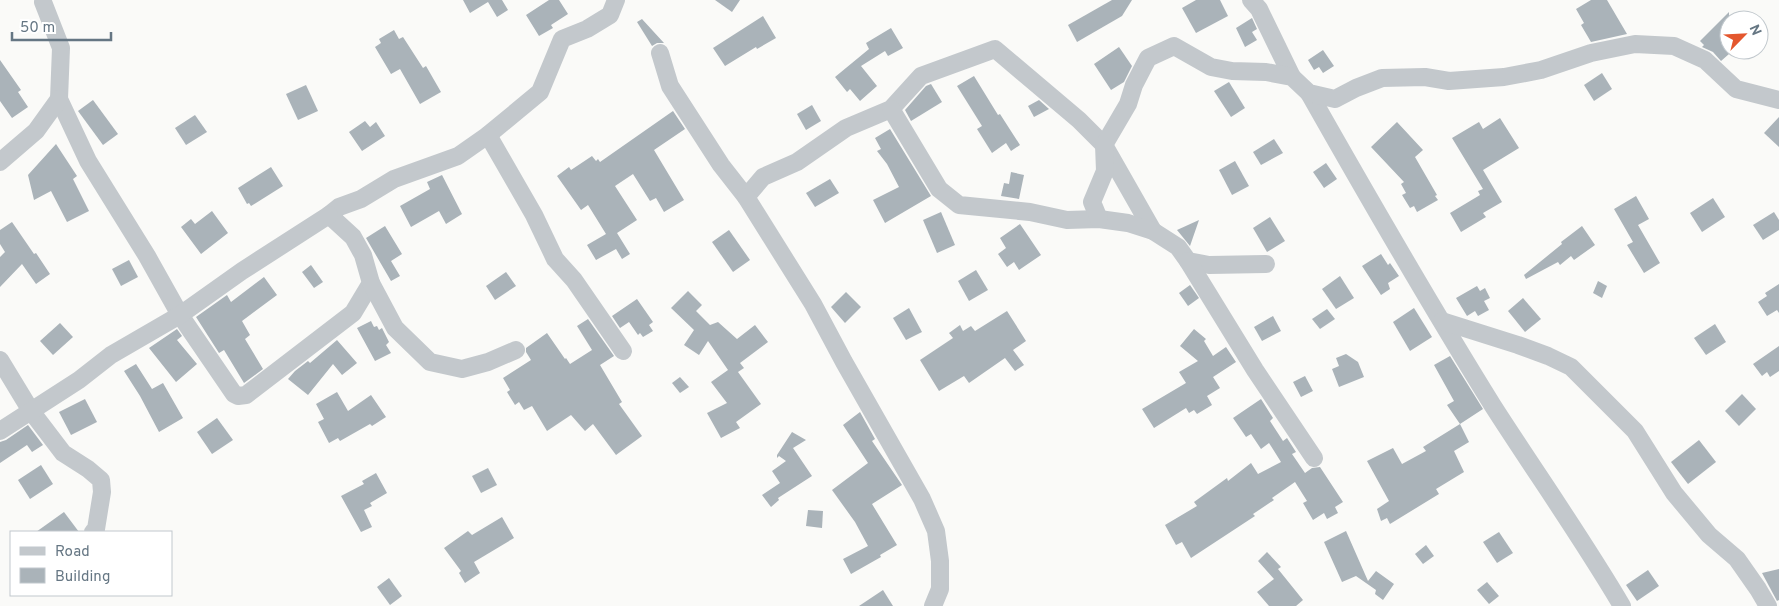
<svg xmlns="http://www.w3.org/2000/svg" width="1779" height="606" font-family="Overpass,sans-serif">
	<style>
		.building { fill: #aab3b9 }
		.lines { fill: none; stroke-linecap: round; stroke-linejoin: round }
		.minor { stroke: #c3c8cc; stroke-width: 18 }
	</style>
	<rect width="100%" height="100%" fill="#fafaf8"/>
	<!-- building -->
	<g class="building">
		<polygon points="463,0 502,0 508,10 497,17 488,2 470,13"/>
		<polygon points="549,0 559,0 568,14 551,25 553,28 539,36 526,15"/>
		<polygon points="715,0 740,0 732,12"/>
		<polygon points="1112,0 1132,0 1122,16 1077,42 1068,25"/>
		<polygon points="1196,0 1220,0 1228,16 1196,33 1182,8"/>
		<polygon points="1591,0 1607,0 1627,34 1591,42 1581,25 1584,23 1576,9"/>
		<polygon points="1729,12 1729,54 1721,61 1713,52 1702,47 1704,45 1700,41"/>
		<polygon points="763,16 776,38 757,49 756,47 725,66 713,48"/>
		<polygon points="1252,18 1257,29 1252,32 1257,40 1245,47 1236,28"/>
		<polygon points="642,19 664,43 657,43 652,46 637,22"/>
		<polygon points="891,28 903,48 888,56 885,51 861,66 877,86 860,101 850,89 847,92 835,77 869,49 866,43"/>
		<polygon points="394,30 399,39 403,37 423,68 426,66 441,92 420,104 400,69 391,74 375,47 381,43 379,39"/>
		<polygon points="1119,47 1132,66 1124,82 1111,90 1094,64"/>
		<polygon points="1323,50 1334,66 1323,73 1319,67 1314,70 1308,60"/>
		<polygon points="0,60 21,90 18,92 28,107 12,118 0,101"/>
		<polygon points="1602,73 1612,89 1594,101 1584,85"/>
		<polygon points="974,76 998,115 1000,114 1020,145 1011,151 1006,143 992,153 977,129 982,126 957,86"/>
		<polygon points="1229,82 1245,108 1231,117 1214,91"/>
		<polygon points="931,84 942,102 911,121 905,110 926,86"/>
		<polygon points="306,85 318,111 298,120 286,94"/>
		<polygon points="93,100 118,134 103,145 78,111"/>
		<polygon points="1039,100 1049,109 1034,117 1028,106"/>
		<polygon points="812,105 821,121 806,130 797,114"/>
		<polygon points="673,111 685,129 654,150 684,200 664,212 656,198 650,201 633,174 615,186 637,220 617,233 630,254 622,259 616,249 596,260 587,245 606,234 588,205 581,210 557,176 569,167 571,170 592,156 596,161 598,159 600,162"/>
		<polygon points="195,115 207,132 186,145 175,128"/>
		<polygon points="1779,117 1779,147 1764,133"/>
		<polygon points="1500,118 1519,148 1483,170 1502,202 1483,213 1486,217 1461,232 1450,213 1480,195 1478,191 1483,189 1452,138 1479,122 1483,129"/>
		<polygon points="365,121 370,127 376,122 385,136 362,151 349,132"/>
		<polygon points="1397,122 1423,150 1415,157 1437,195 1435,196 1438,200 1417,212 1414,206 1410,208 1402,195 1406,193 1401,184 1404,182 1371,147"/>
		<polygon points="890,129 931,196 885,223 873,200 899,187 887,164 877,151 881,149 875,138"/>
		<polygon points="1274,139 1283,153 1261,165 1253,152"/>
		<polygon points="56,144 77,176 73,179 89,211 67,222 51,191 34,200 28,175"/>
		<polygon points="1235,161 1249,186 1232,195 1219,170"/>
		<polygon points="1326,163 1337,179 1324,188 1313,172"/>
		<polygon points="271,167 283,186 251,206 249,203 247,204 238,188"/>
		<polygon points="1011,172 1024,175 1019,199 1001,196 1004,183 1009,184"/>
		<polygon points="442,175 462,214 446,224 439,211 411,227 400,206 430,189 427,182"/>
		<polygon points="830,179 839,193 815,207 806,193"/>
		<polygon points="1636,196 1649,219 1638,225 1660,263 1644,273 1627,245 1633,242 1614,209"/>
		<polygon points="1713,198 1725,217 1702,232 1690,213"/>
		<polygon points="212,211 228,233 201,254 181,227 191,219 195,224"/>
		<polygon points="941,212 955,245 937,253 923,220"/>
		<polygon points="1774,212 1779,220 1779,230 1763,240 1753,225"/>
		<polygon points="1270,217 1285,241 1267,252 1253,228"/>
		<polygon points="1199,220 1190,246 1177,230"/>
		<polygon points="12,222 34,254 36,253 50,274 36,284 22,264 0,287 0,257 5,252 0,244 0,230"/>
		<polygon points="1020,224 1041,255 1019,270 1014,262 1007,267 998,254 1006,248 1000,238"/>
		<polygon points="385,226 402,254 391,261 400,276 391,281 366,238"/>
		<polygon points="1582,226 1595,245 1574,260 1571,256 1560,265 1558,262 1526,279 1524,275 1562,244 1561,242"/>
		<polygon points="729,230 750,260 733,272 712,242"/>
		<polygon points="1381,254 1388,265 1390,263 1399,276 1388,283 1390,289 1381,295 1362,266"/>
		<polygon points="129,260 138,277 121,286 112,269"/>
		<polygon points="311,265 323,282 314,288 302,272"/>
		<polygon points="976,270 988,290 969,301 958,281"/>
		<polygon points="506,272 516,286 495,300 486,286"/>
		<polygon points="1340,276 1354,298 1336,309 1322,289"/>
		<polygon points="264,277 277,295 242,321 250,335 245,339 263,369 244,383 224,350 219,353 196,317 227,295 231,302"/>
		<polygon points="1598,281 1607,286 1602,298 1593,293"/>
		<polygon points="1779,284 1779,313 1777,310 1767,316 1758,302 1767,296 1765,293"/>
		<polygon points="1190,285 1199,298 1188,306 1179,293"/>
		<polygon points="1477,286 1480,291 1485,288 1490,298 1484,301 1489,310 1478,316 1475,311 1467,316 1456,298"/>
		<polygon points="688,291 702,305 696,311 710,325 718,322 737,339 755,325 768,342 740,363 744,368 738,372 761,404 736,422 740,428 721,438 707,413 727,403 711,382 728,370 708,341 699,355 684,345 694,330 671,308"/>
		<polygon points="846,292 861,307 845,323 831,307"/>
		<polygon points="1523,298 1541,319 1525,332 1508,311"/>
		<polygon points="637,299 653,322 649,325 653,331 643,337 640,333 638,335 629,322 620,328 612,316"/>
		<polygon points="909,308 922,332 906,340 893,318"/>
		<polygon points="1414,308 1432,337 1410,351 1393,322"/>
		<polygon points="1327,309 1335,319 1320,329 1312,319"/>
		<polygon points="1007,311 1026,341 1013,350 1024,365 1015,371 1005,358 969,383 964,376 939,391 920,360 953,338 949,333 960,325 963,331 971,326 975,331"/>
		<polygon points="1273,316 1281,331 1262,341 1254,327"/>
		<polygon points="588,319 614,356 600,365 622,402 619,404 642,436 616,455 593,424 585,431 571,415 547,431 532,406 524,410 519,402 515,405 507,392 510,390 503,378 531,360 526,352 526,348 547,333 565,359 566,358 570,364 592,350 577,326"/>
		<polygon points="371,321 374,327 377,326 379,330 382,328 389,342 386,345 391,353 375,361 357,328"/>
		<polygon points="60,323 73,337 53,355 40,341"/>
		<polygon points="1715,324 1726,342 1706,355 1694,338"/>
		<polygon points="177,329 182,336 177,340 197,364 176,382 149,348"/>
		<polygon points="1194,329 1206,339 1204,341 1213,356 1226,347 1236,362 1213,377 1220,388 1207,396 1212,405 1197,414 1194,410 1189,413 1186,408 1154,428 1142,409 1186,383 1179,372 1198,361 1180,346"/>
		<polygon points="337,340 357,363 342,375 333,364 308,395 288,379 295,371 308,361 310,363"/>
		<polygon points="1779,346 1779,371 1770,377 1767,372 1762,376 1753,364"/>
		<polygon points="1346,354 1358,362 1364,377 1339,387 1332,369 1339,366 1336,358"/>
		<polygon points="1450,356 1483,409 1460,424 1447,405 1454,401 1434,365"/>
		<polygon points="136,364 152,389 163,383 183,418 159,432 140,396 124,371"/>
		<polygon points="1305,376 1313,391 1301,397 1293,382"/>
		<polygon points="680,377 689,387 680,393 672,383"/>
		<polygon points="337,392 348,411 371,395 386,417 372,426 370,424 340,441 338,438 329,443 318,422 324,419 316,404"/>
		<polygon points="1742,394 1756,409 1739,426 1725,411"/>
		<polygon points="85,399 97,422 71,435 59,412"/>
		<polygon points="1261,399 1273,418 1270,421 1283,441 1287,438 1296,452 1292,454 1305,473 1312,468 1320,467 1343,502 1335,507 1338,513 1327,519 1324,513 1313,520 1303,503 1307,501 1295,482 1272,498 1274,500 1253,514 1255,516 1191,558 1182,542 1176,545 1165,525 1197,506 1194,502 1227,478 1228,481 1251,463 1258,474 1281,462 1269,443 1261,449 1251,434 1246,437 1233,418"/>
		<polygon points="860,412 875,439 872,441 902,485 872,504 897,545 880,555 881,557 851,574 843,559 868,546 855,522 832,490 868,463 843,425"/>
		<polygon points="217,418 233,440 212,454 197,432"/>
		<polygon points="1460,424 1469,442 1454,451 1464,472 1436,489 1439,494 1390,524 1387,518 1381,521 1377,509 1389,501 1367,461 1393,448 1402,464 1426,451 1423,447"/>
		<polygon points="28,425 43,445 32,452 27,445 0,463 0,442 6,440"/>
		<polygon points="792,432 806,440 793,448 812,476 778,498 779,500 771,507 762,495 780,483 772,471 786,461 779,456 777,458 777,455"/>
		<polygon points="1699,440 1716,462 1688,484 1671,462"/>
		<polygon points="41,465 53,484 30,499 18,480"/>
		<polygon points="488,468 497,485 481,493 472,476"/>
		<polygon points="376,473 387,493 370,503 372,506 364,510 372,527 361,532 341,496 364,484 362,481"/>
		<polygon points="808,510 823,511 822,528 806,526"/>
		<polygon points="64,512 79,532 36,532"/>
		<polygon points="502,517 514,538 474,562 480,573 465,583 459,573 461,571 444,548 468,531 472,535"/>
		<polygon points="1346,531 1368,581 1376,571 1394,584 1383,600 1375,594 1376,590 1356,576 1342,582 1324,542"/>
		<polygon points="1499,532 1513,553 1497,563 1483,542"/>
		<polygon points="1426,545 1434,556 1423,564 1415,554"/>
		<polygon points="1267,552 1281,567 1278,569 1303,600 1296,606 1269,606 1257,592 1274,579 1258,561"/>
		<polygon points="1779,569 1779,600 1777,601 1762,573"/>
		<polygon points="1648,570 1659,586 1637,601 1626,585"/>
		<polygon points="389,578 402,596 390,605 377,587"/>
		<polygon points="1487,582 1499,596 1489,604 1477,590"/>
		<polygon points="883,590 893,606 859,606"/>
	</g>
	<g class="lines">
		<!-- minor -->
		<g class="minor">
			<polyline points="1251,0 1259,9 1292,77"/>
			<polyline points="43,2 61,48 59,99 88,161 147,256 180,315 234,394 238,396 246,395 353,313 371,283"/>
			<polyline points="660,53 670,86 721,165 746,197 763,177 797,162 846,128 891,109 921,76 995,49 1079,120 1104,145 1153,231"/>
			<path d="M1309,93c60,106 120,210 184,313 43,67 89,132 129,200"/>
			<polyline points="891,109 939,189 959,205 1030,212 1067,220 1099,219 1128,223 1153,231 1178,247 1188,261 1209,265 1266,264"/>
			<polyline points="488,135 540,92 562,39 587,29 610,15 616,0"/>
			<polyline points="0,162 36,131 59,99"/>
			<polyline points="746,197 813,304 844,362 922,499 936,531 940,561 940,589 933,606"/>
			<polyline points="1099,219 1092,202 1105,171 1104,145 1128,104 1134,85 1148,58 1174,46 1211,67 1232,71 1266,72 1292,77 1309,93 1335,99 1356,88 1382,78 1425,77 1449,81 1504,77 1541,70 1591,53 1635,44 1674,46 1705,60 1736,89 1779,100"/>
			<polyline points="1188,261 1255,370 1314,458"/>
			<polyline points="1442,321 1518,345 1548,356 1571,367 1635,431 1674,493 1709,535 1737,559 1758,589 1768,606"/>
			<polyline points="516,350 488,362 462,369 430,362 395,328 371,283 363,255 353,237 329,215 339,207 361,199 394,179 458,156 488,135 534,215 555,259 574,280 623,351"/>
			<polyline points="0,360 31,411 63,453 88,469 101,480 102,492 96,529 93,532"/>
			<polyline points="0,431 79,380 111,355 180,315 242,271 329,215"/>
		</g>
	</g>
	<!-- legend -->
	<rect x="10" y="531" width="162" height="65" fill="#ffffff" stroke="#c1c8cd"/>
	<rect x="20" y="547" width="25" height="8" fill="#c3c8cc" stroke="#c1c8cd"/>
	<text x="55" y="556" font-size="15" fill="#657683">Road</text>
	<rect x="20" y="568" width="25" height="15" fill="#aab3b9" stroke="#c1c8cd"/>
	<text x="55" y="581" font-size="15" fill="#657683">Building</text>
	<!-- north arrow -->
	<g transform="translate(1744 35) rotate(66)"><circle r="24" fill="#ffffff" stroke="#c1c8cd"/>
	<path d="M0-4L9 19L0 12L-9 19Z" fill="#e4572e"/>
	<text y="-8" font-size="14" font-weight="bold" text-anchor="middle" fill="#657683">N</text>
	</g>
	<!-- scale -->
	<path d="M12 32v8h99v-8" fill="none" stroke="#657683" stroke-width="2.5"/>
	<text x="20" y="32" font-size="15" fill="#657683" stroke="#ffffff" stroke-width="4" paint-order="stroke">50 m</text>
</svg>
